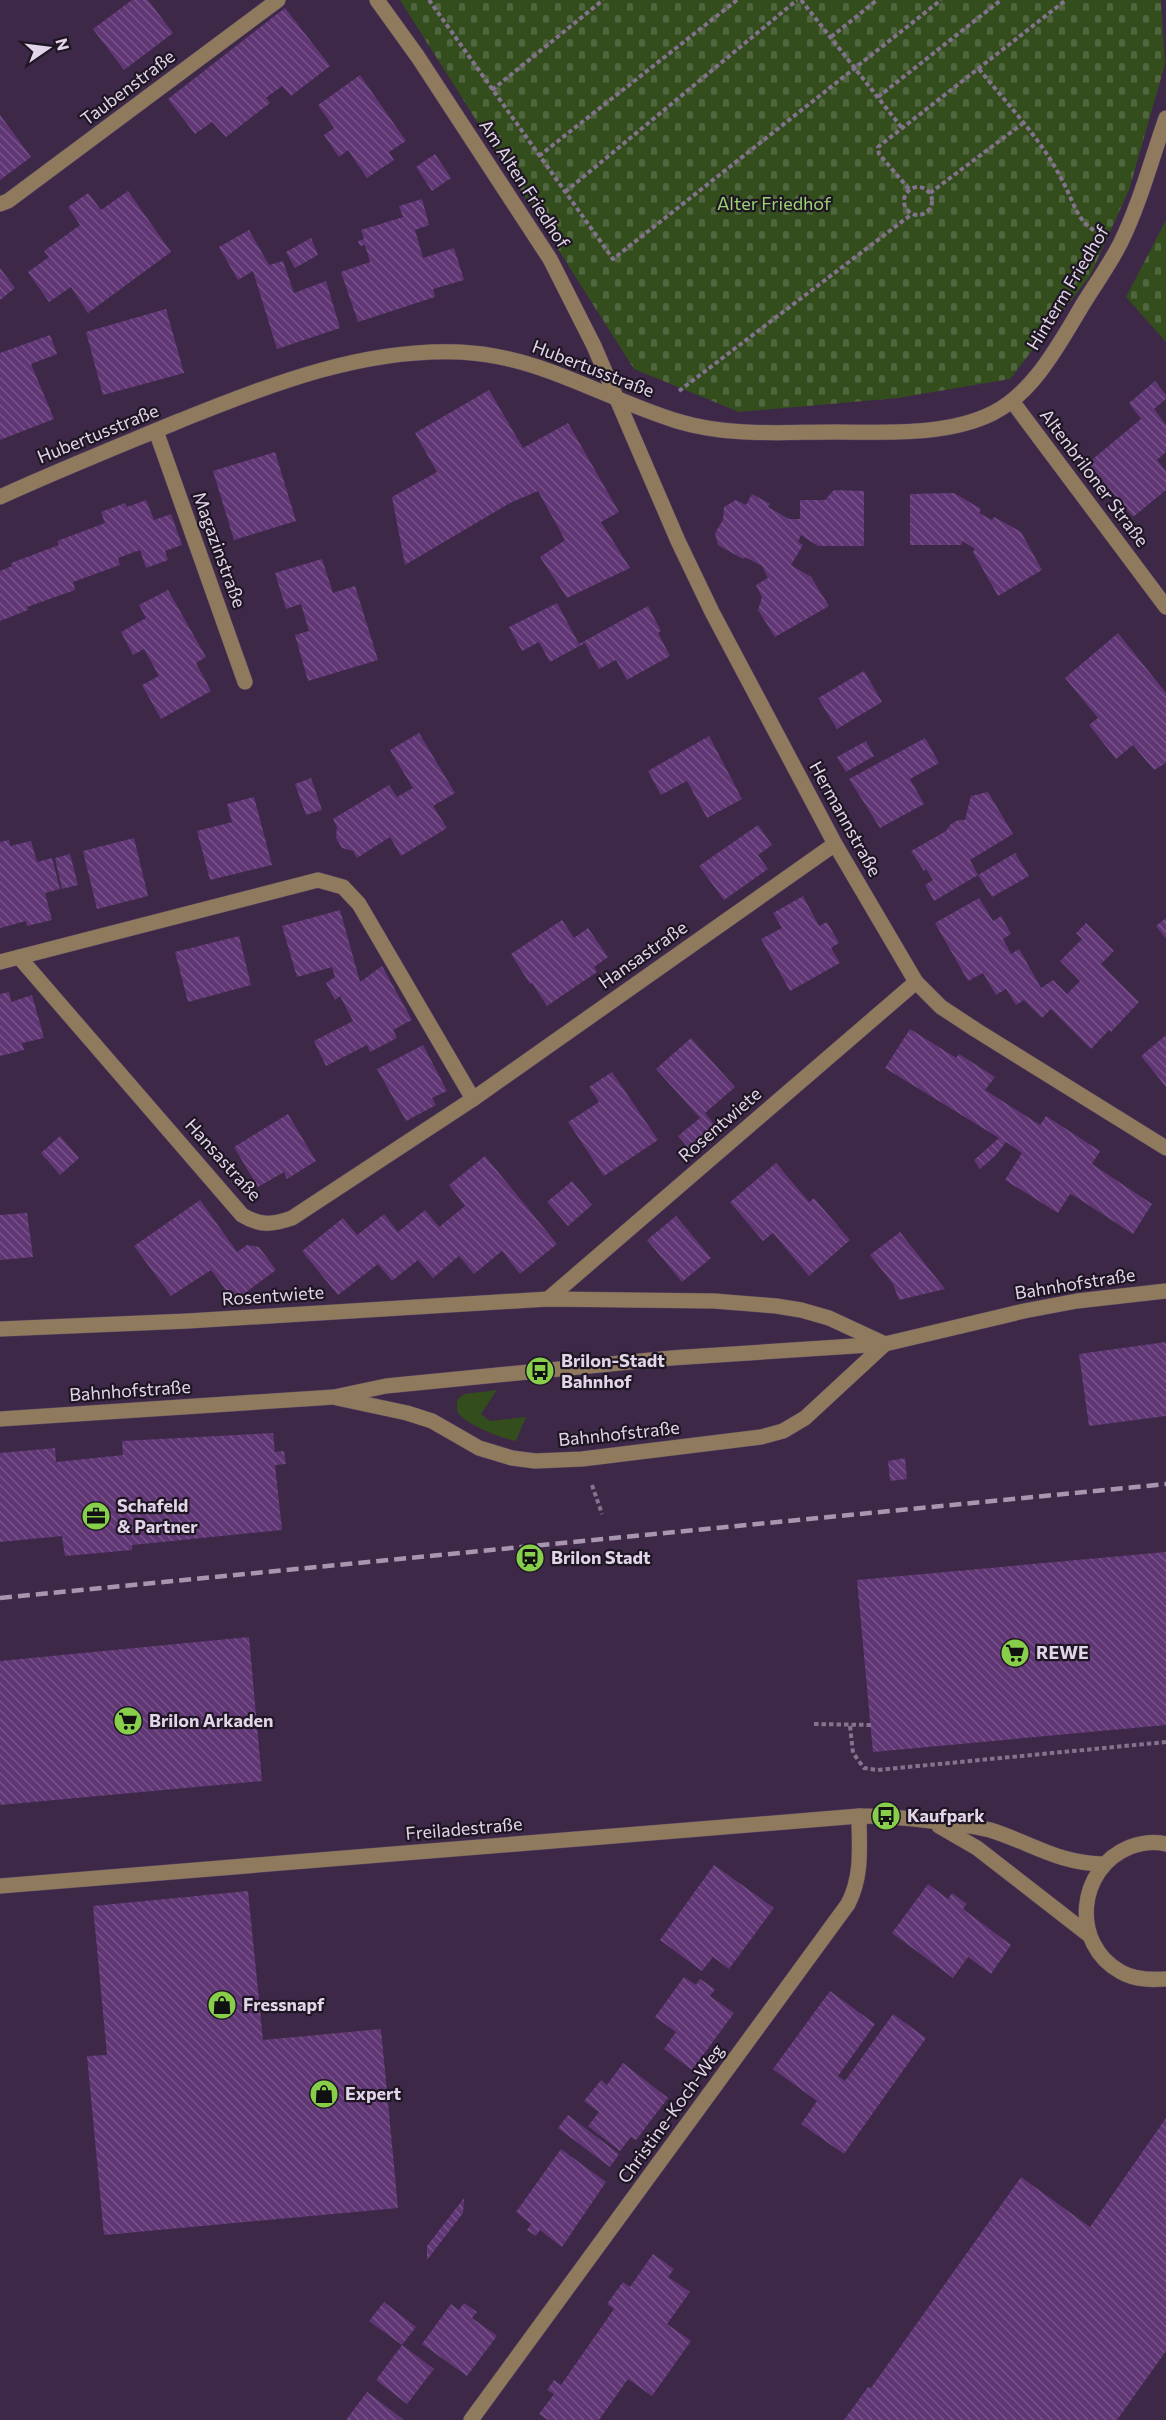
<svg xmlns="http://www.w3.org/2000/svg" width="1166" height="2420" font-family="Commissioner,sans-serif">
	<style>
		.green { fill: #334d1d }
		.cemetery { fill: url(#cemetery-stones) }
		.building { fill: url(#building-back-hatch) }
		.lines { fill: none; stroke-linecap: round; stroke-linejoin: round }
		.minor-casing { stroke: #574462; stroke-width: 16 }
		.path { stroke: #84738e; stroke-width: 4; stroke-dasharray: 4.5 3; stroke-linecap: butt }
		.minor { stroke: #907a5e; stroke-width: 15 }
		.rail { stroke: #a697af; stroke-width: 4.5; stroke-dasharray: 12 6; stroke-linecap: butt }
		.labels { text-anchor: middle; stroke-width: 4.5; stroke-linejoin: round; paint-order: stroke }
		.street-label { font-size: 18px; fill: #e2d5e9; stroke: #1f1624 }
		.park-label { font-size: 18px; fill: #9cd374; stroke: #1f1624 }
		.poi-label { font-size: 18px; font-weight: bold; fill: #e2d5e9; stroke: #1f1624; text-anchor: start }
	</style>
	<defs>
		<pattern id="cemetery-stones" width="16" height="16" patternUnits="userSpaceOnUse" patternTransform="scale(1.5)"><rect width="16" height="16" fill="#334d1d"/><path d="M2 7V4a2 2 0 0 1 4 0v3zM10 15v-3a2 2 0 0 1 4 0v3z" fill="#50663e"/></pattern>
		<pattern id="building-back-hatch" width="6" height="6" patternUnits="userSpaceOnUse" patternTransform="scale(1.5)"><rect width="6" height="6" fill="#603774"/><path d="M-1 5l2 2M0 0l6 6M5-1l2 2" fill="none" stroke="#765388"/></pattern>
	</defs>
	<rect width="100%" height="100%" fill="#3d2848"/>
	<!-- green -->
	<path class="green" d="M497,1390l-16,24 9,7 36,-4 -10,24c-15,-3 -47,-15 -57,-27 -3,-4 -2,-9 -2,-14l7,-6z"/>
	<!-- cemetery -->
	<g class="cemetery">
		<polygon points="400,0 1161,0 1165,64 1129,190 1090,276 1010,379 898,398 739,412 634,369"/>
		<polygon points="1166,220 1166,342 1126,297"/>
	</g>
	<!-- building -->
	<g class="building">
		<polygon points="132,0 148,0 173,33 124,70 93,29"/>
		<polygon points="285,8 330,66 291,96 282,86 266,98 270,103 226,137 212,122 195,134 168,99"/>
		<polygon points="360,75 406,141 389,152 394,160 367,178 348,150 339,157 324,135 334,128 318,105"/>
		<polygon points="0,115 31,157 0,180"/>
		<polygon points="435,154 451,178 432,191 416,167"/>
		<polygon points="128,191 171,252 88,313 71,287 49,302 28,272 49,257 44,251 80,225 68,207 88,193 101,210"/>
		<polygon points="422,199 429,225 415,230 423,258 454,248 464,280 433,289 435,297 358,322 341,272 370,262 365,245 360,246 358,241 364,239 361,230 403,217 399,206"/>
		<polygon points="249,230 269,265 283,261 294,293 326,281 340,328 277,349 253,271 238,280 219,247"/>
		<polygon points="311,238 318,255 295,268 286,252"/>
		<polygon points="0,268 15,288 0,300"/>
		<polygon points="166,309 184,373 103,395 86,332"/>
		<polygon points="50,335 57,354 31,364 54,419 0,440 0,353"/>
		<polygon points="1155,381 1166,395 1166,399 1154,409 1166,425 1166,452 1157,460 1166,471 1166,490 1133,517 1088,463 1141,419 1129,403"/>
		<polygon points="489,390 523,448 568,423 619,512 601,522 630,568 567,598 540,557 565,540 538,491 510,503 405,565 392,497 437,472 415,433"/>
		<polygon points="275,452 296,521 234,540 213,471"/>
		<polygon points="834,490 864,491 864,546 818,546 801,535 798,542 803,545 791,565 811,577 829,606 775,637 758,610 762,597 756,585 768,578 762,566 745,557 743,559 718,545 715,533 723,520 724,507 736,500 746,505 752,494 770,504 768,507 789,519 800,519 800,500 825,500"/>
		<polygon points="954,493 981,509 979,513 992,520 994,517 1021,532 1042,570 998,596 973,552 975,549 963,541 961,545 910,545 910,494"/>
		<polygon points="146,500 154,520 171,514 182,545 165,551 168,560 146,568 140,550 118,558 120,565 73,582 75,590 27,607 28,610 0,621 0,571 12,566 11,563 59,545 57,541 105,523 101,512 125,503 127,507"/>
		<polygon points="322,559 333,593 355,586 378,660 308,681 295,635 309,631 301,604 286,609 275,573"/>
		<polygon points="168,590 206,657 196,663 211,691 161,719 142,685 159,676 144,649 133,655 121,632 146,618 139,605"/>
		<polygon points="557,603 579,644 648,606 661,631 658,633 670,656 627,680 616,660 599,669 585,643 550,662 539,642 522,651 509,627"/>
		<polygon points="1118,633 1166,693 1166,763 1154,770 1133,745 1116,759 1089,725 1098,718 1065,678"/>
		<polygon points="864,671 882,702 837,729 818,698"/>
		<polygon points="419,733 455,793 433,806 447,828 401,856 390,837 357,858 353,851 342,848 336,838 337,827 333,819 389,785 397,797 413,788 390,750"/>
		<polygon points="709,736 742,799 707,818 687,781 661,795 648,771"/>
		<polygon points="925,738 939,763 910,779 924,804 880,828 849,779"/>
		<polygon points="866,741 874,756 846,772 837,757"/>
		<polygon points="311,778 322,810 306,815 295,784"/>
		<polygon points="988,792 1013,834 970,860 978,875 934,901 925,885 933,880 926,869 924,871 911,851 946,831 950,825 958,820 965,820 971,796"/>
		<polygon points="254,797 272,865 210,880 197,831 232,822 227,804"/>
		<polygon points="758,825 772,845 758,855 768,869 724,900 699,866"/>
		<polygon points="134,838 148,896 97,909 83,851"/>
		<polygon points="9,840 10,846 31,841 37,862 52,858 60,889 45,893 52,920 27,926 26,921 0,928 0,842"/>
		<polygon points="1015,853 1029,876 992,897 978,875"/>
		<polygon points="70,854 78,885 62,889 55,858"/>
		<polygon points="803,896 819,926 827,922 839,943 831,948 840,963 790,991 761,939 782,928 773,913"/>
		<polygon points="979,898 993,921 1001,916 1011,934 1003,939 1011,954 1019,949 1041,988 1053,980 1067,994 1080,981 1060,961 1082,939 1076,933 1086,923 1114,951 1101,964 1139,1002 1111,1032 1109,1030 1091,1049 1051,1009 1042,1018 1024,1000 1016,1005 1006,989 996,995 983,973 968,981 935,923"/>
		<polygon points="340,910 360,982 382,966 412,1020 393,1030 397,1038 370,1052 367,1045 326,1066 314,1041 353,1021 340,996 335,1000 326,983 335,977 332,967 297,977 282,926"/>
		<polygon points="1166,918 1166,939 1156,926"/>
		<polygon points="562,920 574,938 588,928 608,957 594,967 597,972 547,1006 532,983 530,984 511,954"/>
		<polygon points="239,936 251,985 188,1002 175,952"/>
		<polygon points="9,992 11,1002 32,995 44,1038 22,1043 24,1050 0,1056 0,994"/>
		<polygon points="910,1029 956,1058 959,1054 995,1077 985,1090 1040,1125 1046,1116 1100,1151 1092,1164 1152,1204 1133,1234 1073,1195 1070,1194 1058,1213 1005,1180 1022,1153 1006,1142 996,1155 980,1169 974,1160 999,1138 885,1068"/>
		<polygon points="1166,1035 1166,1087 1141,1056"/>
		<polygon points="691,1038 735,1087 705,1113 718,1129 692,1152 678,1136 700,1118 656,1069"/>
		<polygon points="423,1045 447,1091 432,1098 436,1105 406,1121 377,1069"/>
		<polygon points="612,1072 658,1140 604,1176 568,1122 599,1102 589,1087"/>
		<polygon points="288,1114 316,1161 287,1179 284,1172 258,1187 234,1147"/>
		<polygon points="60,1136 79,1158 60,1175 41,1153"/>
		<polygon points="485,1156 557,1244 520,1274 502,1251 474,1274 459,1256 433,1278 418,1260 392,1281 378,1264 338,1295 302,1251 343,1218 357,1235 384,1214 398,1232 425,1210 439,1227 465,1206 449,1185"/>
		<polygon points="776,1163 809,1202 814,1198 850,1240 809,1276 773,1233 763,1241 730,1202"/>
		<polygon points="572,1181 592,1205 568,1226 547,1202"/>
		<polygon points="200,1200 237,1252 247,1245 259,1247 276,1270 234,1301 211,1270 171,1296 134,1246"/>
		<polygon points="27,1213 33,1257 0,1260 0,1215"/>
		<polygon points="676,1216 711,1258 682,1282 647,1240"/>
		<polygon points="900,1232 945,1289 899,1300 893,1284 870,1255"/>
		<polygon points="1166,1342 1166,1416 1089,1426 1079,1354"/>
		<polygon points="273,1433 275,1452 284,1451 286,1464 275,1465 282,1530 132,1545 132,1550 65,1556 62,1536 0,1542 0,1453 55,1448 56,1462 123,1455 122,1441"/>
		<polygon points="905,1458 907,1479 890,1481 888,1461"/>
		<polygon points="1166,1552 1166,1725 873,1752 857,1580"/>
		<polygon points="249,1637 262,1781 0,1805 0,1661"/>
		<polygon points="714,1865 774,1908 729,1969 713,1957 702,1971 660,1940"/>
		<polygon points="928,1884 948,1899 952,1893 967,1904 963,1909 1011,1945 991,1974 968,1957 953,1978 892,1933"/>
		<polygon points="248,1891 263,2040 381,2029 398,2208 104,2235 87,2056 107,2055 93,1906"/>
		<polygon points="684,1977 696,1985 700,1979 715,1989 710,1996 734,2013 692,2070 664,2049 676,2032 655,2017"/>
		<polygon points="830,1991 875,2024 838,2076 845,2081 893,2014 926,2038 844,2154 801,2124 817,2101 773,2069"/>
		<polygon points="623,2063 668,2098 636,2140 631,2137 620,2151 588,2126 599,2112 584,2101 601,2080 607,2085"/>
		<polygon points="568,2115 619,2154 610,2167 558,2128"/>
		<polygon points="1166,2118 1166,2351 1117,2420 844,2420 868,2387 871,2388 1021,2177 1090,2227"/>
		<polygon points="561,2149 606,2182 562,2247 540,2230 536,2236 527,2230 531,2224 516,2212"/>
		<polygon points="464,2198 463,2213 427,2260 427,2246"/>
		<polygon points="653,2254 674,2269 668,2277 690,2292 667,2324 691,2341 652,2396 628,2379 599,2420 548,2420 539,2414 554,2394 547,2390 554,2380 561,2385 614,2309 607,2304 623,2282 630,2287"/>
		<polygon points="384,2302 416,2327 402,2345 369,2321"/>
		<polygon points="464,2303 477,2312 472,2318 497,2336 467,2376 422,2344 451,2304 459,2310"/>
		<polygon points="402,2345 434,2369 407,2404 376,2380"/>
		<polygon points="367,2392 404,2420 346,2420"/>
	</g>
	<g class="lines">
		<!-- minor casing -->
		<g class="minor-casing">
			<g id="minor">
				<polyline points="377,0 418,57 550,259 594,346 678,541 712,612 835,844 916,982 941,1007 976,1030 1166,1148"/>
				<polyline points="0,204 8,201 278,0"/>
				<polyline points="1012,401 1166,607"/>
				<polyline points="156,431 245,682"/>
				<path d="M0,497c59,-27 119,-51 179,-76 91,-36 182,-73 281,-69 82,4 142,46 217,69 52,16 106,11 159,11 51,0 111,4 157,-19 43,-22 68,-73 92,-112 12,-19 26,-39 36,-59 19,-39 31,-84 45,-124"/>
				<path d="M19,957l223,258c18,11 30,10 50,3l181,-119"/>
				<polyline points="0,962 318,880 343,887 359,904 473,1099 835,844"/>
				<polyline points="548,1299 916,982"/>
				<polyline points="0,1329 188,1321 548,1299 714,1301 776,1306 801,1310 829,1318 883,1343"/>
				<polyline points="337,1398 407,1413 432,1421 479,1448 512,1458 535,1461 582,1459 761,1437 783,1431 805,1418 885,1344"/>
				<polyline points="0,1419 334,1397 386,1386 671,1358 885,1344 1024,1311 1077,1301 1166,1291"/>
				<polyline points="939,1826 977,1848 1089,1935"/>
				<path d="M1166,1844c-12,-3 -25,-1 -36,3 -53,21 -60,97 -9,125 14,8 30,8 45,7"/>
				<path d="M0,1886l859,-70c24,0 48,2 72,5 20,3 40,4 59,9 42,13 67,33 113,34"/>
				<path d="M471,2420l377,-516c15,-29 11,-58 11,-88"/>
			</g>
		</g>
		<!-- path -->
		<g class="path">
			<polyline points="429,0 613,259 941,0"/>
			<polyline points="801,0 902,128"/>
			<polyline points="831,37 877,0"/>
			<path d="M979,69c29,36 65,73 85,115 10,18 13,38 33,48"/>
			<polyline points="492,90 603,0"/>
			<polyline points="878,97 1001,0"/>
			<polyline points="539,156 737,0"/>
			<circle cx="918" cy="201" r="14"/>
			<polyline points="909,189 879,154 878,147 1066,0"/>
			<polyline points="565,192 797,0"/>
			<polyline points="930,193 1022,124"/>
			<polyline points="679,391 912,214"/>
			<polyline points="592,1485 602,1514"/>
			<polyline points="814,1724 871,1725"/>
			<polyline points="850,1726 853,1753 864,1768 877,1770 1166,1742"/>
		</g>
		<!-- minor -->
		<use href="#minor" class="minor"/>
		<!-- rail -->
		<polyline class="rail" points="0,1598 1166,1484"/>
	</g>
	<!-- icons -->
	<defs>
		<g id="bus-disc" transform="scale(1.5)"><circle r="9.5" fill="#87cf4a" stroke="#1f1624"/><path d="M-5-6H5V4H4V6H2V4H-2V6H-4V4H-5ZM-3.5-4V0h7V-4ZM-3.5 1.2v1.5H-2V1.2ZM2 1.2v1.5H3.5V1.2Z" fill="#111"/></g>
		<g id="office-disc" transform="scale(1.5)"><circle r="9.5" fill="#87cf4a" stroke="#1f1624"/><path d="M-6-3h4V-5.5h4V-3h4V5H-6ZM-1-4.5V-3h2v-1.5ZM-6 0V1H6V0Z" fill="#111"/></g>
		<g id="station-disc" transform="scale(1.5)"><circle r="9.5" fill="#87cf4a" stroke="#1f1624"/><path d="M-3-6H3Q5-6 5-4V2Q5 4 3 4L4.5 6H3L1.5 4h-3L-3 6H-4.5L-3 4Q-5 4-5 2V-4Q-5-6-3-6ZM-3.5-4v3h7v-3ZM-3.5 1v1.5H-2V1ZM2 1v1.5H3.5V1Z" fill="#111"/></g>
		<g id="supermarket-disc" transform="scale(1.5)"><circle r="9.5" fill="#87cf4a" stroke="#1f1624"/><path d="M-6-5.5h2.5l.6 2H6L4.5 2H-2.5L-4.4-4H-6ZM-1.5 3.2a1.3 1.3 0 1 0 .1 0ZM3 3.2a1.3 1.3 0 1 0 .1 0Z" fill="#111"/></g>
		<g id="shop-disc" transform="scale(1.5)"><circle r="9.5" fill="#87cf4a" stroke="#1f1624"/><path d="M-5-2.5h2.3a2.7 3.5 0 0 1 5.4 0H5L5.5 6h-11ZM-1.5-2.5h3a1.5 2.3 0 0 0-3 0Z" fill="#111"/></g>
	</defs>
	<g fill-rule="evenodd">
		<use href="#bus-disc" x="540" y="1371"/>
		<use href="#office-disc" x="96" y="1516"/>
		<use href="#station-disc" x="530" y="1558"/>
		<use href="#supermarket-disc" x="1015" y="1653"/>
		<use href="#supermarket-disc" x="128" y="1721"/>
		<use href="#bus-disc" x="886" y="1816"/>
		<use href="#shop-disc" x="222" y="2005"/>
		<use href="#shop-disc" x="324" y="2094"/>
	</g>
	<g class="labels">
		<!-- street labels -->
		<g class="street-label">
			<text transform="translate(128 88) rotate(-37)" y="6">Taubenstraße</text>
			<text transform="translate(524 184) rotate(57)" y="6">Am Alten Friedhof</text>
			<text transform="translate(1068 288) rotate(-59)" y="6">Hinterm Friedhof</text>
			<text transform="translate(593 369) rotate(21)" y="6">Hubertusstraße</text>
			<text transform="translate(98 434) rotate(-22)" y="6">Hubertusstraße</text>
			<text transform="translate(1094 478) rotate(53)" y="6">Altenbriloner Straße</text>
			<text transform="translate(219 550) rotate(70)" y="6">Magazinstraße</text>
			<text transform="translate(845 819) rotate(61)" y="6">Hermannstraße</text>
			<text transform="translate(643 955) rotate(-35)" y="6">Hansastraße</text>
			<text transform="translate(720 1125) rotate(-41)" y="6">Rosentwiete</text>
			<text transform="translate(223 1160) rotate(48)" y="6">Hansastraße</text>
			<text transform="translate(1075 1284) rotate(-9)" y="6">Bahnhofstraße</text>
			<text transform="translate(273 1296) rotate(-4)" y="6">Rosentwiete</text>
			<text transform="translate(130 1391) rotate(-4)" y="6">Bahnhofstraße</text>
			<text transform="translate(619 1434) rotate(-6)" y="6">Bahnhofstraße</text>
			<text transform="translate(464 1829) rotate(-5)" y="6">Freiladestraße</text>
			<text transform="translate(671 2114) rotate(-54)" y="6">Christine-Koch-Weg</text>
		</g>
		<!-- park labels -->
		<g class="park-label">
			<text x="774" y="210">Alter Friedhof</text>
		</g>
		<!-- poi labels -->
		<g class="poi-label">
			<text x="561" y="1367">Brilon-Stadt<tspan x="561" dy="21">Bahnhof</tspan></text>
			<text x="117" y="1512">Schafeld<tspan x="117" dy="21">&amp; Partner</tspan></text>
			<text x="551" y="1564">Brilon Stadt</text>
			<text x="1036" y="1659">REWE</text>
			<text x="149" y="1727">Brilon Arkaden</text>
			<text x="907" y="1822">Kaufpark</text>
			<text x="243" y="2011">Fressnapf</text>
			<text x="345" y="2100">Expert</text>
		</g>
	</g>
	<!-- north arrow -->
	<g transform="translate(48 48) rotate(76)" stroke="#1f1624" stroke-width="4.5" paint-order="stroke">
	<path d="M0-4.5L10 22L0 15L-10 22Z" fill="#e2d5e9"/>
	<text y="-9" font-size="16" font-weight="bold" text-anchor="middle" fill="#e2d5e9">N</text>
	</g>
</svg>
